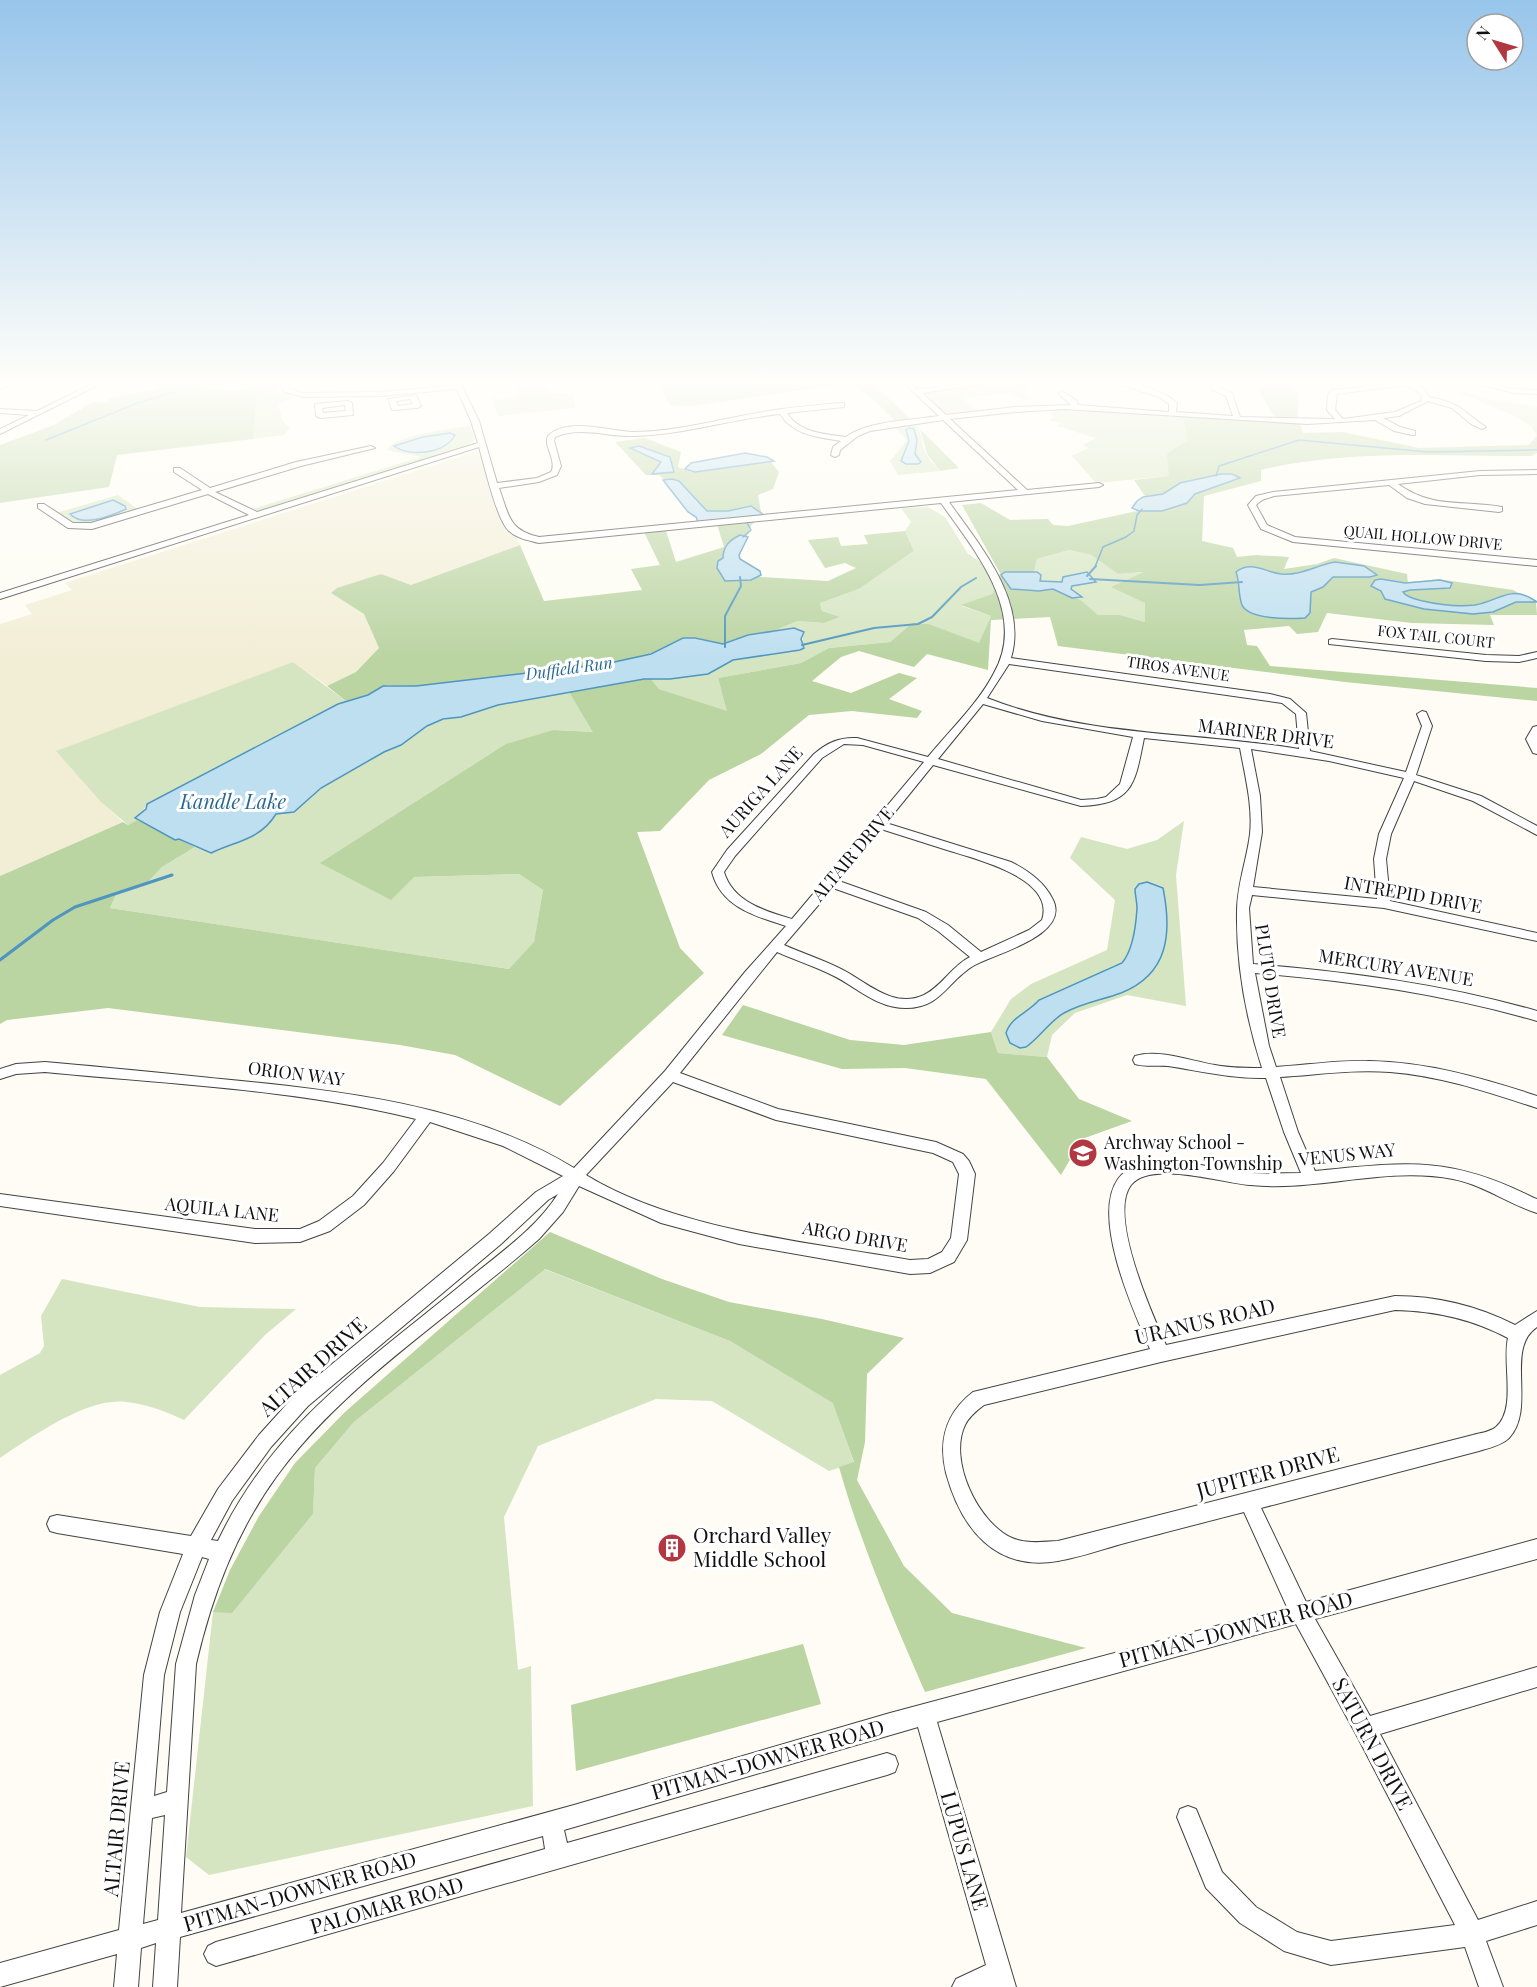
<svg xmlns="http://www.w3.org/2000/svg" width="1537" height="1987" font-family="'Playfair Display',serif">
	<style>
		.farmland { fill: #f2eed6 }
		.green { fill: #d5e5c1 }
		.forest { fill: #bad4a2; fill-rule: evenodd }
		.water { fill: #bedff0; stroke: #4e95bf; stroke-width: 1.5 }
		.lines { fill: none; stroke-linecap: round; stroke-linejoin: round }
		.stream-far2 { stroke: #4e95bf; stroke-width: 1.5 }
		.stream-far1 { stroke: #4e95bf; stroke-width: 2 }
		.stream { stroke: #4e95bf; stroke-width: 3 }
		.minor-casing { stroke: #434343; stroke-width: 2 }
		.minor { fill: #fff; fill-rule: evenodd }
		.labels { text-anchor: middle; stroke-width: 6; stroke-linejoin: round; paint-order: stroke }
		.far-street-label { font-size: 15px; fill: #101010; stroke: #fff }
		.far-water-label { font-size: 16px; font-style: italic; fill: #266895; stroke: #fff }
		.street-label { font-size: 18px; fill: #101010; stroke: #fff }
		.poi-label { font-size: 18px; fill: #101010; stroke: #fff; text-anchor: start }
		.water-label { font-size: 20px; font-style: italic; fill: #266895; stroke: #fff }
		.near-street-label { font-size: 21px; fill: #101010; stroke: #fff }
		.near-poi-label { font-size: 21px; fill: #101010; stroke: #fff; text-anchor: start }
	</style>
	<rect width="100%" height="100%" fill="#fefcf4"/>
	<!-- farmland -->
	<polygon class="farmland" points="481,450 491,480 520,545 411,585 381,574 331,593 364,614 379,648 356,672 327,686 293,662 102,803 123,822 0,876 0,624 32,614 25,605 72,590 65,583"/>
	<!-- green -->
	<g class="green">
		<polygon points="477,382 537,382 553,393 572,394 575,408 498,416 492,399 520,396 513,387"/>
		<polygon points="989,382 1034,382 1027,385 1030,388 1021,390 1033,399 1023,400 1009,393 963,399 982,413 948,416 924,393"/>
		<polygon points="1443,386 1499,402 1537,406 1537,436 1531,426 1515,416"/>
		<polygon points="277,388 279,392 293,397 278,405 283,422 290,428 284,435 253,439 257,395"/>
		<polygon points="1053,409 1108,411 1183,417 1187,440 1169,476 1096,483 1072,456 1088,448 1083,445 1096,438 1057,426 1061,423 1049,420 1055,417 1051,415"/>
		<path d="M915,424c6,7 6,14 8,23 3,9 10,17 17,24l-42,4 -8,-14 17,-21 -13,-13z"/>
		<path d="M470,426l5,13 -8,7 -206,64h-12l172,-53 -34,-7c8,-15 67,-22 83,-24z"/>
		<polygon points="118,495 139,510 91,524 73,524 56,513"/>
		<polygon points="928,507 945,517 968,554 1001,575 992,594 962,606 991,616 979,644 929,624 912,623 890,642 829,648 801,663 718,678 728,712 659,689 650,678 670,679 708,674 733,660 802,650 803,631 776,630 798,621 824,623 839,617 822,611 820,603 859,589 914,551 905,531 911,522 901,508"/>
		<polygon points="1069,550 1091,555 1118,574 1146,572 1145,622 1120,615 1098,615 1081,600 1053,589 1034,572 1037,559"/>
		<polygon points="293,662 346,701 147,804 137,820 128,825 102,803 56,751"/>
		<polygon points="569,692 594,732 554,730 414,877 519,874 543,890 534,943 509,969 110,908 116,895 145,885 162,867 195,847 211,853 253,836 276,814 294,812 321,788 384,752 401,745 435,721 461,717 498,705"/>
		<polygon points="1184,821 1176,875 1186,1006 1127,995 1075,1013 1052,1035 1047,1057 998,1053 991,1032 1011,999 1031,984 1107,950 1115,900 1070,858 1081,837 1127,849 1157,840"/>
		<polygon points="544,1269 730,1341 834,1403 854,1463 829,1471 712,1401 656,1399 538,1446 504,1517 518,1670 531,1666 533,1806 209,1875 186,1857 213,1612 232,1612 313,1514 315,1468 354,1422"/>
		<path d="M62,1279l138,28 96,2 -31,26 -81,85c-19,-9 -37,-16 -58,-18 -39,-5 -94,35 -126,56v-83l40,-22 4,-7 -3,-30z"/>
	</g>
	<!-- forest -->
	<g class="forest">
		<path d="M152,382h47l-1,3c19,7 34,7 54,3 9,-2 16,-6 24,-6l1,6 -20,7 -4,44 -136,16 -8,32 -109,16v-58l54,-20 39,-23 10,1 8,-5 50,-10z"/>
		<polygon points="667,382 769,382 772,385 816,382 872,382 910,419 896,422 873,399 852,383 691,406 670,405 659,385"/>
		<path d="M1253,382h38l8,13 -1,22 5,16 39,-1 77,16 110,-3 8,-9v17l-6,3c-85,0 -188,-7 -270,14v11l-57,15 -2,45 31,7 4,9 19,-2 33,2 -5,12 33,-5 17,-6 73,16 1,9 30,-4 75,11 23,13 1,12h-47l4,10 -82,-2 -85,-10 -9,19 -21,2 -8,-8 -45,4 3,15 10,1 13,20 267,22v13l-192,-19 -287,-36 -8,-29 -59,3 -3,50 -61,-16 -13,13 -55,-16 -18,6 -29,24 39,12 48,-20 18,5 -28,21 33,12 -5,7 -65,-7 -43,4 -48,39 -52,26 -49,51 -23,1 43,116 24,25 -144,133 -105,-51 -55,-10 -292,-37 -101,12 -7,4v-148l123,-54 5,3 9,-5 58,27 -33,20 -17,18 -29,10 -6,13 399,61 25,-27 9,-52 -24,-16 -105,3 -23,23 -71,-37 186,-119 48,-14 39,2 -24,-40 81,-14 9,11 68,22 -9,-33 83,-15 28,-15 61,-6 22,-19 17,1 50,19 12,-27 -30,-11 31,-11 9,-19 -39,-70 19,-2 29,17 38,-1 5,6 15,1 69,-15 8,-15 -11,-16 35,-4 -2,-22 20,-14 -4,-23 83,5 9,-4zM1069,550l22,5 27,19 26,-2 -33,15 34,16v19l-25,-7h-22l-17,-15 -28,-11 -19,-17 3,-13z"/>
		<polygon points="920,429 959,468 940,471 927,454"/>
		<polygon points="645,438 681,452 678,467 692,472 771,462 779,472 773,489 758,495 762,517 751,525 739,558 760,577 828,581 856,568 845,563 825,568 808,540 838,537 841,546 868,544 864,535 905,531 914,551 859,589 820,603 822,611 840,617 824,623 798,621 776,630 723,644 695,638 683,638 645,656 605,664 416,686 387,685 372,694 346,701 327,686 356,672 379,648 364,614 331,593 337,588 381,574 411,585 520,545 544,601 642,590 631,569 660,565 644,532 666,531 676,562 724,547 716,521 703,522 664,479 659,475 646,475 615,442"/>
		<polygon points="743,1005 850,1040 904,1045 991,1032 998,1053 1047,1057 1079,1099 1132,1121 1082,1139 1061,1175 986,1079 905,1068 842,1069 722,1035"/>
		<path d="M550,1232l112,47 67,23 93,17 82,19 -37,36 -2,68 -8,38 47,86 48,47 134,35 -161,44c-32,-74 -64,-147 -86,-225l15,-5 -21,-59 -103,-62 -185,-72 -191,153 -39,46 -2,46 -81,99 -19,-1 17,-42 29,-54 36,-53 50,-51z"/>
		<polygon points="803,1644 821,1704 576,1771 571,1705"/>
	</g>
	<!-- water -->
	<g class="water">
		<polygon points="909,428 914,429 917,440 915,454 921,462 918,464 906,464 901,461 909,441 906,430"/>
		<path d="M450,433l5,2c-9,18 -45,23 -61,11l29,-9z"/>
		<polygon points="639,446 670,457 674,472 652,474 661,462 630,448"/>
		<polygon points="745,453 767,457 774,461 695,472 685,469 691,463"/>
		<polygon points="1221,474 1232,474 1240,478 1195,494 1187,503 1162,511 1139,511 1132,508 1137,501 1143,497 1163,494 1180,483"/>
		<polygon points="672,479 679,481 707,511 728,511 751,506 764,515 698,522 696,517 688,512 663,480"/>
		<path d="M113,500l12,6 1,3c-15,7 -43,19 -56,5z"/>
		<path d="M740,535l8,2 -9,18 1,4 20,12 1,4 -10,5 -26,1 -8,-13 1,-7 5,-3c0,-12 7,-18 17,-23z"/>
		<path d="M1335,562l29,4 13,9 -7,2h-37l-10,10 -12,5 -1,21 -5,5c-15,1 -56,2 -63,-13 -4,-10 -2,-23 -6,-33 15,-12 29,0 45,2 19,2 36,-9 54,-12z"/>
		<polygon points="1005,572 1037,572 1041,575 1040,581 1062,582 1063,577 1087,572 1096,582 1072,586 1071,589 1082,597 1072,598 1053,589 1039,591 1011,589 1001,575"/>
		<path d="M1381,579l24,4 35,-3 12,3 -2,5 -40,2 -7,2c4,6 13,7 20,9 17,4 35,6 52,4 25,-4 36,-22 62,-3h-21l-23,10 -20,2 -49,-5 -39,-10 -4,-8 -10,-5 4,-6z"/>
		<path d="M794,628l10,4 -3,7 3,9 -4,2 -67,10 -25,14 -38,5h-26l-146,26 -37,12 -18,2 -16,7 -26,19 -17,7 -63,36 -27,24 -18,2c-16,26 -40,27 -65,39l-32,-14 -4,1 -40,-22 11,-9 1,-5 191,-100 30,-9 15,-9h33l189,-22 46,-10 32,-16h12l28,6 25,-9z"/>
		<path d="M1147,882l16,6c9,45 6,86 -42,105 -19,7 -39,10 -57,20 -14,8 -24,24 -38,34l-6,1 -10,-5 -4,-10c5,-16 23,-21 33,-33l83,-37c11,-13 14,-38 15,-55 0,-7 -2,-13 -2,-19l4,-5z"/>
	</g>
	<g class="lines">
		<!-- stream-far2 -->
		<g class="stream-far2">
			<polyline points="46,440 135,404 180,390 187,385"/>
			<polyline points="1216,476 1219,466 1299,440 1428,452 1537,450"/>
			<polyline points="743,537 751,530 746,521"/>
			<polyline points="1095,567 1103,547 1126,537 1134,531 1137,515 1142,509"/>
		</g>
		<!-- stream-far1 -->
		<g class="stream-far1">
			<polyline points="1087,576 1096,566"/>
			<polyline points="1090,579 1200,585 1242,582"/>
			<polyline points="802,645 874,628 918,624 932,617 961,587 976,578"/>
			<polyline points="725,647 725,616 741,586 740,577"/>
		</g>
		<!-- stream -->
		<polyline class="stream" points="0,960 53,920 75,907 172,875"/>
		<!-- minor casing -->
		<g class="minor-casing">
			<g id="minor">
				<polygon points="8,382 17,382 0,389 0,385"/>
				<polygon points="96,382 104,382 0,434 0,429 29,415 0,413 0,409 37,411"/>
				<path d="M279,382h7l4,7 13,4 78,-1 74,-7 -1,-3h6l19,39 18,62 40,-5 14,-6c7,-12 -11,-30 -1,-38 21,-16 58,-3 82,-2 46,0 91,-14 136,-21 24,-4 49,-6 73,-8h3v4l-57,6c12,20 38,21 59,24 21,-16 66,-17 93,-21l-36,-34h7l7,7 68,-7 -3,2 -60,9 24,22 69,-8 56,-2 -13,-12 4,-2 15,10 1,4 91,7v-8l-10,-7 -46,-15c19,-2 50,8 64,21l-1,9 57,4 -7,-20 -15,-7v-4h3l18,8 8,24 95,2 -8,-9 1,-15 4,-5 78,-8 13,5 6,10c32,6 33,14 57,30l-4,2 -11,-5 -19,-16 -24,-7 -29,15 -16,2 17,9 15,4v4h-3l-18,-4 -19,-11 -68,4 -243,-15 -49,3 -65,7 77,71 72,-7 4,2 -4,2 -150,15c31,44 79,99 62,156l259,36 20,5 16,14 4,38 96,21 16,-46 -5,-12 5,-3 4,1 6,14 -16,49 65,21 56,30v9l-64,-34 -59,-20 -23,53 -5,25 4,42 147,32v8l-153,-33 -132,-13 -3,13 4,56c96,8 191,20 284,47v10c-93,-27 -186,-40 -282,-48l14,73 7,21c31,-2 62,-7 93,-6 58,1 114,17 168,35v12c-49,-16 -96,-32 -147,-36 -37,-3 -74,3 -110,5l18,55 17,39c90,-9 135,-16 219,27l3,1v14c-29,-9 -53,-28 -84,-34 -68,-13 -135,13 -203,6 -28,-2 -99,-25 -119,0 -23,30 21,129 35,160l229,-49c42,0 83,10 120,29l22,-14v16c-33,22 0,81 -28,111 -7,7 -20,10 -30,13l-218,57 45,94 231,-63v20l-222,60 55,97 167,-49v20l-157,47 98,186 59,-19v24l-51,16 17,46h-24l-14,-40 -134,18 -47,-14 -44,-28 -34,-35 -29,-71 3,-8 8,-3 8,3 26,63 34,35 41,25 34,9 124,-16 -98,-189 -61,-112 -359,98 79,265h-64l4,-8 30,-14 -68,-238 -354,103 3,13 320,-90 8,3 3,8 -3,8 -8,3 -671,191 -8,-4 -4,-8 4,-8 8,-4 329,-93 -2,-13 -363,101 -3,50h-24l3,-44 -15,5 -3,39h-24l3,-33 -117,33v-24l119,-33 25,-255 16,-63 23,-58 -126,-21 -7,-2 -3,-7 3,-7 7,-2 134,21 27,-47 41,-54 37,-41 193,-160 47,-42 27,-16 -60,-30 -73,-24 -36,49 -30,34 -34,26 -30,11 -45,1 -255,-37v-12l255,35h45l19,-8 34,-25 30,-33 33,-44c-121,-30 -248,-35 -371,-47l-29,2 -16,5v-10l16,-5 29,-2c59,5 117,11 176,17 120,12 248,25 353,89l91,-97 80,-99 41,-46c-31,-10 -65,-19 -74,-54l15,-22 87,-96c13,-11 25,-17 43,-16l71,19c22,-27 50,-53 66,-84 34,-60 -19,-122 -53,-170l-402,40c-11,-3 -21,-4 -30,-12 -12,-10 -25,-67 -30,-84l-479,152v-6l249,-78 -41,-21 -116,35 -24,-1 -30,-20v-4h6l29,19h18l111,-33 -28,-18v-4h6l30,20 86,-26 75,-16 4,2 -74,18 -86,26 42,20 221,-69 -7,-22 -14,-32 -76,7 -78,1 -19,-5zM1406,385l11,6 5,5 -1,5 -26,11 -52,7 -8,-9 2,-16zM780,414c13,21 38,23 61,27l-8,6 -2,8 4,2 4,-2 1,-5 18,-14 12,-5 73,-11 75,70 -479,47c-31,-7 -30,-22 -40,-49l40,-6 18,-7 4,-9 -7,-25 1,-4c27,-11 51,0 78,-1 50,-1 98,-17 147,-22zM1009,664l273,39 14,11 3,35c-103,-17 -213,-12 -312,-51zM983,704l59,17 91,16 -13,47 -14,13 -9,2 -16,1 -143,-41zM1144,738l96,10c5,28 13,58 10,86 -3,25 -13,51 -13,77 -1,52 9,107 25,157 -16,0 -32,0 -47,-3 -25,-4 -55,-16 -80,-9l-2,4 2,4c10,3 22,1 33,2 33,5 64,13 98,12l18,54 17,41c-17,0 -34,1 -51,0 -29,-3 -57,-12 -86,-11 -15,0 -36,3 -46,17 -27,38 15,131 32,170l-177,43c-27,21 -35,48 -27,81 15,55 49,99 112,88 23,-4 45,-12 67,-18 39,-10 79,-21 119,-31l43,95 -397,106 -316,92 -393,108 15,-249c16,-68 39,-130 80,-187 67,-93 177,-162 263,-238l24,-27 16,-26 82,37 78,21 171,30 20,-1 24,-11 13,-22 8,-66 -6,-13 -6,-7 -27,-12 -158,-33 -98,-36 97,-121c18,8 37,14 55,23 25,12 44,33 74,33 35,0 41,-26 67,-42 23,-13 100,-31 79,-68 -8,-16 -25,-28 -41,-36l-125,-39 47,-58 148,41c52,-2 54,-22 63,-68zM844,744l19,1 61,17 -132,157c-27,-8 -59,-17 -68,-47l11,-16 87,-98zM1251,749l78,12 75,17 -25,56 -5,25 3,40 -124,-12 9,-55 -2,-36zM881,829c22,7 44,14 66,21 28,9 109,28 95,70l-13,10 -48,22 -33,-27 -22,-13 -87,-31zM833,888l85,30 20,13 32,26c-18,9 -28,29 -46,38 -32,15 -59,-15 -85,-27 -18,-9 -37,-15 -55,-23zM673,1082l103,38 157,33 20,9 6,12 -8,64 -9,14 -14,7 -18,1c-103,-18 -234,-30 -324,-85zM558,1194c-23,36 -60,60 -92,87 -97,80 -192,142 -248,260l-7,-1 21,-39 39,-54 37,-41 193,-162 47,-44zM1395,1310c41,1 77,9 113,28 -6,25 9,71 -12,89 -6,5 -16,6 -23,8l-415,106c-16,1 -32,3 -46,-3 -34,-15 -64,-78 -47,-113 4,-8 11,-14 19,-20l177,-43zM202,1557l7,2 -14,36 -19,69 -9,128 -13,4 10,-121 16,-63zM165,1815l-7,105 -15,4 9,-106z"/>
				<polygon points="1470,382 1481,382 1514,389 1537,390 1537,394 1514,393"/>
				<path d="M416,395l5,11 -4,2 -25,2 -4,-11zM410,399l3,5 -15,2 -2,-5z"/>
				<path d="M348,401l4,2 1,12 -33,3 -4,-2 -1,-12zM345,405l1,6 -23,2 -1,-5z"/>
				<path d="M1537,470v4l-57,1 -82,9c35,25 64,16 104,23v4l-3,1 -74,-8 -18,-6 -18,-13 -115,11 -12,4 -6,5 11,20 28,12 242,23v6l-244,-24 -32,-13 -13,-24 8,-9 17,-4 207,-21z"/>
				<polygon points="1332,639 1486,655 1519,656 1537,652 1537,658 1519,662 1486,661 1329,644 1329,640"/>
				<polygon points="1537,726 1537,754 1533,753 1526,739 1533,727"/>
			</g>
		</g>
		<!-- minor -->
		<use href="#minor" class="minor"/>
	</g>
	<!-- sky -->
	<linearGradient id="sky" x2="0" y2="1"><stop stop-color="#97c5eb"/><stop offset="0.58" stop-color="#fffefa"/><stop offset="1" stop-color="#fffefa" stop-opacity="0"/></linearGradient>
	<rect width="1537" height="660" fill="url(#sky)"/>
	<!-- icons -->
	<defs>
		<g id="school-disc" transform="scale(1.5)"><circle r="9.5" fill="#b13741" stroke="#fff"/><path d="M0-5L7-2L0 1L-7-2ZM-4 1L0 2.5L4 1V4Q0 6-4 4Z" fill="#fff"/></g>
		<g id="building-disc" transform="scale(1.5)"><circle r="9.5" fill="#b13741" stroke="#fff"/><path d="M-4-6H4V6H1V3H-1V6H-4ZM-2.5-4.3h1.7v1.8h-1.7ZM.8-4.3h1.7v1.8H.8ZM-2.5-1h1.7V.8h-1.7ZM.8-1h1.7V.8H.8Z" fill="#fff"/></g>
	</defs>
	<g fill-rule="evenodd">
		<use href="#school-disc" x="1083" y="1153"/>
		<use href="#building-disc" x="672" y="1548"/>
	</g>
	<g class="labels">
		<!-- far-street labels -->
		<g class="far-street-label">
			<text transform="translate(1423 538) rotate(5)" y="5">QUAIL HOLLOW DRIVE</text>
			<text transform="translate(1436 637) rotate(6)" y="5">FOX TAIL COURT</text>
			<text transform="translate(1178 669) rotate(8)" y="5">TIROS AVENUE</text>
		</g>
		<!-- far-water labels -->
		<g class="far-water-label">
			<text transform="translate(569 668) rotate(-8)" y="6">Duffield Run</text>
		</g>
		<!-- street labels -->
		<g class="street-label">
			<text transform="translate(1266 734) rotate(7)" y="6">MARINER DRIVE</text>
			<text transform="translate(761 792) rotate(-48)" y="6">AURIGA LANE</text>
			<text transform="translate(853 854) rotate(-50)" y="6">ALTAIR DRIVE</text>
			<text transform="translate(1413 895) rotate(10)" y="6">INTREPID DRIVE</text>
			<text transform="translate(1396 968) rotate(9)" y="6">MERCURY AVENUE</text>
			<text transform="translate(1270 981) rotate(81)" y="6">PLUTO DRIVE</text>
			<text transform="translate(296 1074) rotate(7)" y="6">ORION WAY</text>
			<text transform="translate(1347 1155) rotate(-6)" y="6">VENUS WAY</text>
			<text transform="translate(222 1210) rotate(6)" y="6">AQUILA LANE</text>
			<text transform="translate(855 1237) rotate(10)" y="6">ARGO DRIVE</text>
		</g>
		<!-- poi labels -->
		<g class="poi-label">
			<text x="1104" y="1149">Archway School -<tspan x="1104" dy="21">Washington Township</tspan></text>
		</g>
		<!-- water labels -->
		<g class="water-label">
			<text x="233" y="809">Kandle Lake</text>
		</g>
		<!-- near-street labels -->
		<g class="near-street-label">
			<text transform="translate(1205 1322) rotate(-13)" y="7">URANUS ROAD</text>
			<text transform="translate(313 1367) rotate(-42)" y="7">ALTAIR DRIVE</text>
			<text transform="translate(1268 1473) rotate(-15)" y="7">JUPITER DRIVE</text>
			<text transform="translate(1236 1630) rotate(-15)" y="7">PITMAN-DOWNER ROAD</text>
			<text transform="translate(1372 1744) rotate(62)" y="7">SATURN DRIVE</text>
			<text transform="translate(768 1760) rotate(-16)" y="7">PITMAN-DOWNER ROAD</text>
			<text transform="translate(117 1829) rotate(-85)" y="7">ALTAIR DRIVE</text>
			<text transform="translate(964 1851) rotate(74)" y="7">LUPUS LANE</text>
			<text transform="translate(300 1892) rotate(-16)" y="7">PITMAN-DOWNER ROAD</text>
			<text transform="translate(387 1906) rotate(-16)" y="7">PALOMAR ROAD</text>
		</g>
		<!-- near-poi labels -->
		<g class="near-poi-label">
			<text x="693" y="1543">Orchard Valley<tspan x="693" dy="24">Middle School</tspan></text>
		</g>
	</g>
	<!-- north arrow -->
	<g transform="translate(1495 42) rotate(307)"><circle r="28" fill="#ffffff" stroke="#9f9f9f" stroke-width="1.5"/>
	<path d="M0-4.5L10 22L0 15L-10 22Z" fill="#b13741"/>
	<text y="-9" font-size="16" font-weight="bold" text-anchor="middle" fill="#101010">N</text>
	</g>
</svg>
